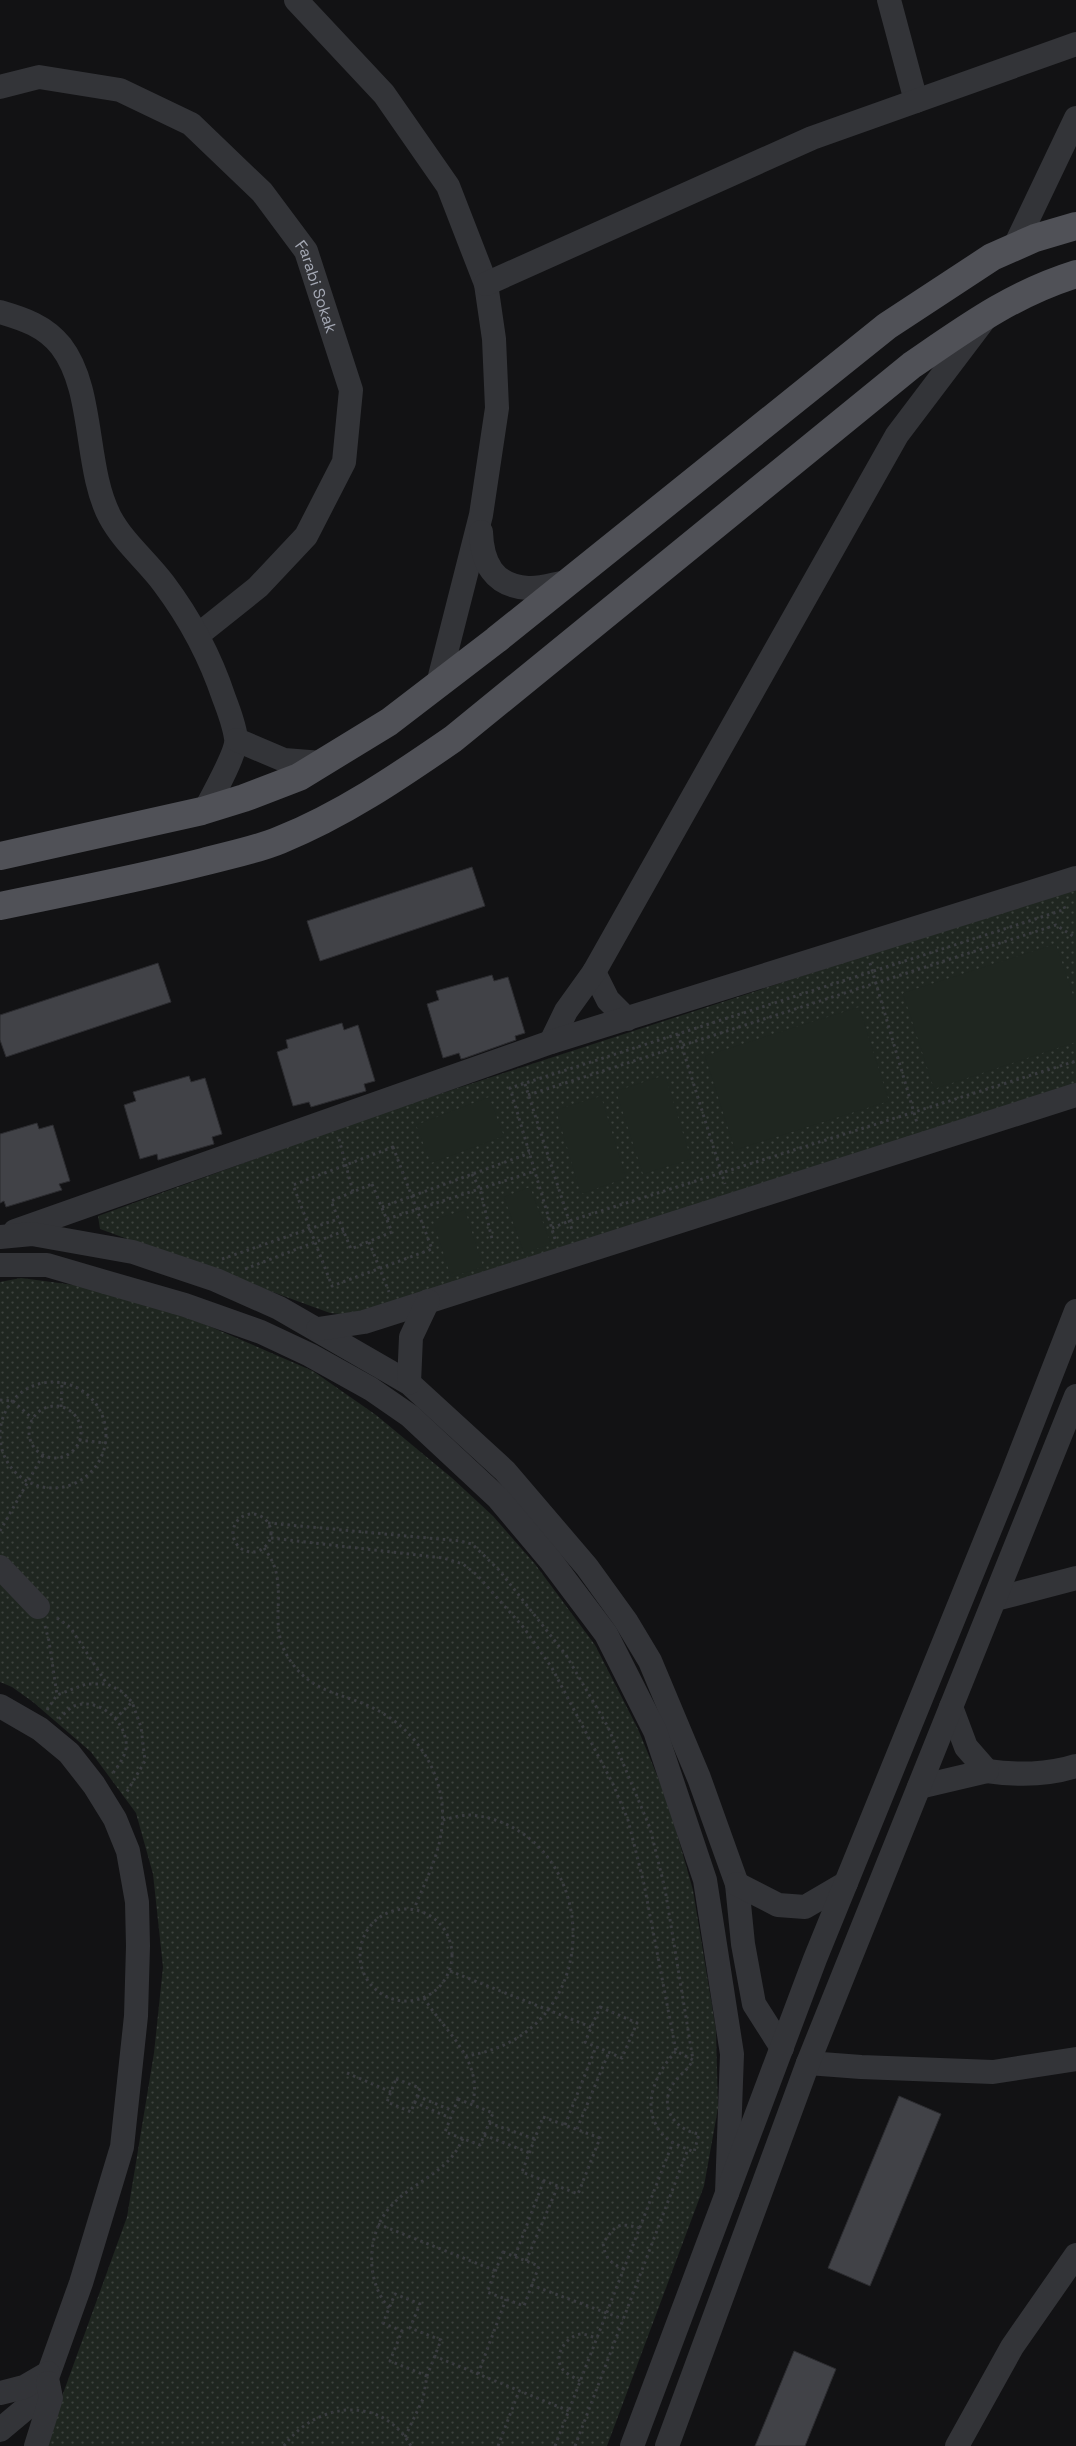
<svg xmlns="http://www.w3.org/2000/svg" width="1076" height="2446" font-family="'Space Grotesk',sans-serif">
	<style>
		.green { fill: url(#green-dots) }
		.pitch { fill: #1f2620 }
		.building { fill: #414247; stroke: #2c2c30 }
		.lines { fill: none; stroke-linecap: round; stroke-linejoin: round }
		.path { stroke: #393b3f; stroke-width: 3; stroke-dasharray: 2.5 4; stroke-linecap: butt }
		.minor { stroke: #333438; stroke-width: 24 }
		.major { stroke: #505157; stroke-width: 28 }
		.labels { text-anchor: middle; stroke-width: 4; stroke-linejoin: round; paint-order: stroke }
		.street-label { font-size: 16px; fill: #a4a8b4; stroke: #0d0d0f }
	</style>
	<defs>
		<pattern id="green-dots" width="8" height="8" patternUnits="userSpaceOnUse" patternTransform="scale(1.25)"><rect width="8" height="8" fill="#1f2620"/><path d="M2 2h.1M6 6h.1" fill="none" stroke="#3d433e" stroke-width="1.8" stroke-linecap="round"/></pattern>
	</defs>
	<rect width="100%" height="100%" fill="#121214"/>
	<!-- green -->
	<g class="green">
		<polygon points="1076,887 1076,1089 361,1316 330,1313 100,1229 98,1216 378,1114"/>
		<polygon points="21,1278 82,1286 140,1300 209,1326 313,1371 376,1415 452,1478 493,1516 535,1564 595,1645 638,1729 668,1802 693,1890 716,2030 718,2108 704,2186 607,2446 47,2446 52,2424 127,2217 154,2053 163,1967 153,1874 136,1813 91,1752 33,1702 12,1687 0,1682 0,1282"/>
	</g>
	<!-- pitch -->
	<g class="pitch">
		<polygon points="1056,944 1076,1004 1076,1042 934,1089 903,993"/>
		<polygon points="859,1007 889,1101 735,1150 705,1056"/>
		<polygon points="665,1075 691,1159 643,1174 616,1091"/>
		<polygon points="601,1096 626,1178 581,1194 556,1110"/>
		<polygon points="489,1097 504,1136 431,1163 416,1125"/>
		<polygon points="530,1187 551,1244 524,1253 504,1197"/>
		<polygon points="465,1210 483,1267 451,1277 433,1220"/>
	</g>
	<!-- building -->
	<g class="building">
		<polygon points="472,867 485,906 320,961 307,921"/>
		<polygon points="158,963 171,1002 6,1057 0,1040 0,1015"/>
		<polygon points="492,975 494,981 508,977 525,1033 515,1036 516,1040 465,1058 461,1059 459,1053 443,1058 427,1004 439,1000 436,991"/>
		<polygon points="342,1023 344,1030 358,1025 375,1081 364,1084 366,1091 311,1107 309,1102 293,1106 277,1052 288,1048 286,1040"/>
		<polygon points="189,1076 191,1082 205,1078 222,1134 212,1137 214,1144 158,1160 157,1154 140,1159 124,1105 136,1101 133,1092"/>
		<polygon points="37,1123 39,1129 53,1125 70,1181 59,1184 62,1190 6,1207 4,1201 0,1203 0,1134"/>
		<polygon points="899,2096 941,2114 870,2286 828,2268"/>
		<polygon points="794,2351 836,2369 805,2446 755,2446"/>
	</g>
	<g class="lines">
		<!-- path -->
		<g class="path">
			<polyline points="870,963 917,1123"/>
			<polyline points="678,1034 725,1184"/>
			<polyline points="525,1084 573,1233"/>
			<polyline points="528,1095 1056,925 1076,938"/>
			<polyline points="339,1139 353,1192"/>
			<polygon points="393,1147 432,1249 332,1286 293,1185"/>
			<polyline points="472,1174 480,1189 492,1239"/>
			<polygon points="372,1184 392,1232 351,1249 331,1201"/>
			<polyline points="382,1207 530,1153"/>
			<polyline points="387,1219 535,1171"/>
			<polyline points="552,1228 569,1221 1076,1061"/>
			<polyline points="555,1239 510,1088 1057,912 1065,909 1063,904"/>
			<polyline points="369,1242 389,1292"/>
			<polyline points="222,1259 338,1219"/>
			<polyline points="245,1269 344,1231"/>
			<circle cx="53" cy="1435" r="53"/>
			<polyline points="0,1400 13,1401 33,1419"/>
			<circle cx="55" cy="1432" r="26"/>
			<polyline points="61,1407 62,1383"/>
			<polyline points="79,1440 106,1443"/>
			<circle cx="252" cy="1533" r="19"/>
			<path d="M268,1523l192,18 12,3 27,26 67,85 42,72 42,101 15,61 28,171 -17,-9c-21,23 -37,57 -13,84 8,9 21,12 31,17l5,-18c-24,-4 -41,-27 -26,-50 6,-9 15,-14 20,-24"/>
			<polyline points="0,1531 43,1455"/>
			<polyline points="271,1538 443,1558 463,1564 477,1575 524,1628 552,1668 613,1784 628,1820 644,1884 676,2051"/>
			<path d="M264,1548c5,7 10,15 12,24 8,34 -9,61 19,95 21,26 49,27 76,40 48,22 79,74 70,127 -4,26 -17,50 -27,75"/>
			<polyline points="57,1618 70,1627 107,1684"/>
			<polyline points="45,1626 49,1641 57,1695"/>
			<polyline points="47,1710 57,1695 86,1684 107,1684 121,1691 132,1702 141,1727 145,1761 125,1795"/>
			<path d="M59,1719c4,-4 10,-11 15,-13 26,-10 55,18 52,43 -2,9 -8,17 -13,24"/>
			<polyline points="115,1719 132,1702"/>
			<path d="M443,1820c8,-2 18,-5 26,-5 25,1 50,13 68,30 58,58 45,163 -31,199 -13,6 -26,10 -40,12"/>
			<circle cx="406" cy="1955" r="46"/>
			<polyline points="450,1971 591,2027"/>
			<path d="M424,1998c20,33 61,63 48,107"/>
			<polygon points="600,2007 637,2023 622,2058 585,2042"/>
			<polyline points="347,2073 391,2092"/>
			<polygon points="396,2079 420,2088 411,2112 387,2102"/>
			<polyline points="417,2096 453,2111"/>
			<polygon points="458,2099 493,2113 480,2145 445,2132"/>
			<polyline points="414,2102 450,2118"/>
			<polygon points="543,2117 600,2138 578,2194 522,2172"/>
			<polyline points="489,2123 535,2139"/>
			<polyline points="565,2125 596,2047"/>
			<polyline points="577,2129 609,2052"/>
			<polyline points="484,2135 530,2153"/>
			<polyline points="378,2224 496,2271"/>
			<polygon points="503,2252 539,2266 524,2306 487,2292"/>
			<polyline points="515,2256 544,2180"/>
			<polyline points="526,2261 558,2186"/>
			<path d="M624,2269c-14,-6 -19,-11 -21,-26 13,-18 14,-21 37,-15"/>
			<polyline points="531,2285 623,2319"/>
			<path d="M389,2308c-13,-15 -19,-36 -17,-57 7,-68 71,-63 91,-113"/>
			<polyline points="434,2356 569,2411"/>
			<polyline points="478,2374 506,2299"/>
			<path d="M580,2381c-6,-4 -15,-7 -19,-14 -7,-14 6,-31 20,-33 5,0 11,3 16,4"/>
			<polyline points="405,2437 423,2399 427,2376 441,2340 410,2328 420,2304 395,2294 383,2323 402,2331 390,2361 427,2376"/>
			<path d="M284,2446c32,-44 97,-52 127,0"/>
			<polyline points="498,2446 519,2391"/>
			<polyline points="555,2446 673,2142"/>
			<polyline points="575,2446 688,2149"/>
		</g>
		<!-- minor -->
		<g class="minor">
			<polyline points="296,0 384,94 448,186 486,284 494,339 497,408 481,515 438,684"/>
			<polyline points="889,0 916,101"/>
			<path id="s1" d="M0,87l39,-10 81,13 71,34 71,68 44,59 45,139 -7,72 -38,74 -48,51 -60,48"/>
			<polyline points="1014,248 1076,118"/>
			<polyline points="486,284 812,138 1076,44"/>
			<path d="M0,312c24,7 45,14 61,34 34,44 23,122 49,171 14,26 37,44 54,67 27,36 46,72 60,114 5,13 10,26 12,40 2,12 -24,59 -31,72"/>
			<path d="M481,532c1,30 12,54 47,56 12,1 26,-4 38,-6"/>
			<polyline points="237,740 284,760 322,763"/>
			<polyline points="594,972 608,1000 627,1019"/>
			<polyline points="551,1042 566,1011 594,972 897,435 984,320"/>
			<polyline points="15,1231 551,1042 1076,878"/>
			<polyline points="0,1237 32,1234 133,1252 216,1280 279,1308 409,1383 505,1471 587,1567 626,1621 650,1661 699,1778 737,1884 743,1944 754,2004 782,2048"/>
			<polyline points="0,1265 47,1265 105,1282 185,1305 261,1332 310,1355 371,1389 410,1416 498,1498 551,1561 606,1634 655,1731 705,1880 732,2054 727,2193"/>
			<polyline points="318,1329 364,1322 1076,1095"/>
			<polyline points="409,1383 411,1337 428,1301"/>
			<polyline points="0,1567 38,1607"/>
			<polyline points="996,1599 1076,1578"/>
			<polyline points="0,1706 40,1729 69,1753 94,1785 115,1819 128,1851 137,1902 138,1946 136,2016 122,2147 81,2283 47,2378 37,2399 0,2430"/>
			<path d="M987,1771c28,4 62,4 89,-5"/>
			<polyline points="919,1787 987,1771 966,1747 951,1707"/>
			<polyline points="737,1884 778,1905 805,1907 846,1883"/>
			<polyline points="808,2063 861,2067 993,2072 1076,2059"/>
			<polyline points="0,2393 24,2387 48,2373"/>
			<polyline points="36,2446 51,2398 48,2383"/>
			<polyline points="632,2446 815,1959 1010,1480 1076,1311"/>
			<polyline points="667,2446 808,2063 1076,1396"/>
			<polyline points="957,2446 1012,2347 1076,2255"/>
		</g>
		<!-- major -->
		<g class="major">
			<polyline points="0,856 202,811 244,798 299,777 389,722 496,640 887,326 992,257 1035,238 1076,226"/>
			<path d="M0,906c68,-14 136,-27 203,-44 26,-7 53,-12 77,-22 62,-25 118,-63 173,-101l459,-374c54,-37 100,-71 164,-91"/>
		</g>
	</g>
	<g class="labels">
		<!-- street labels -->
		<g class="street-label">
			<text dy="6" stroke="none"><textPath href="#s1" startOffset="410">Farabi Sokak</textPath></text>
		</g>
	</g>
</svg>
